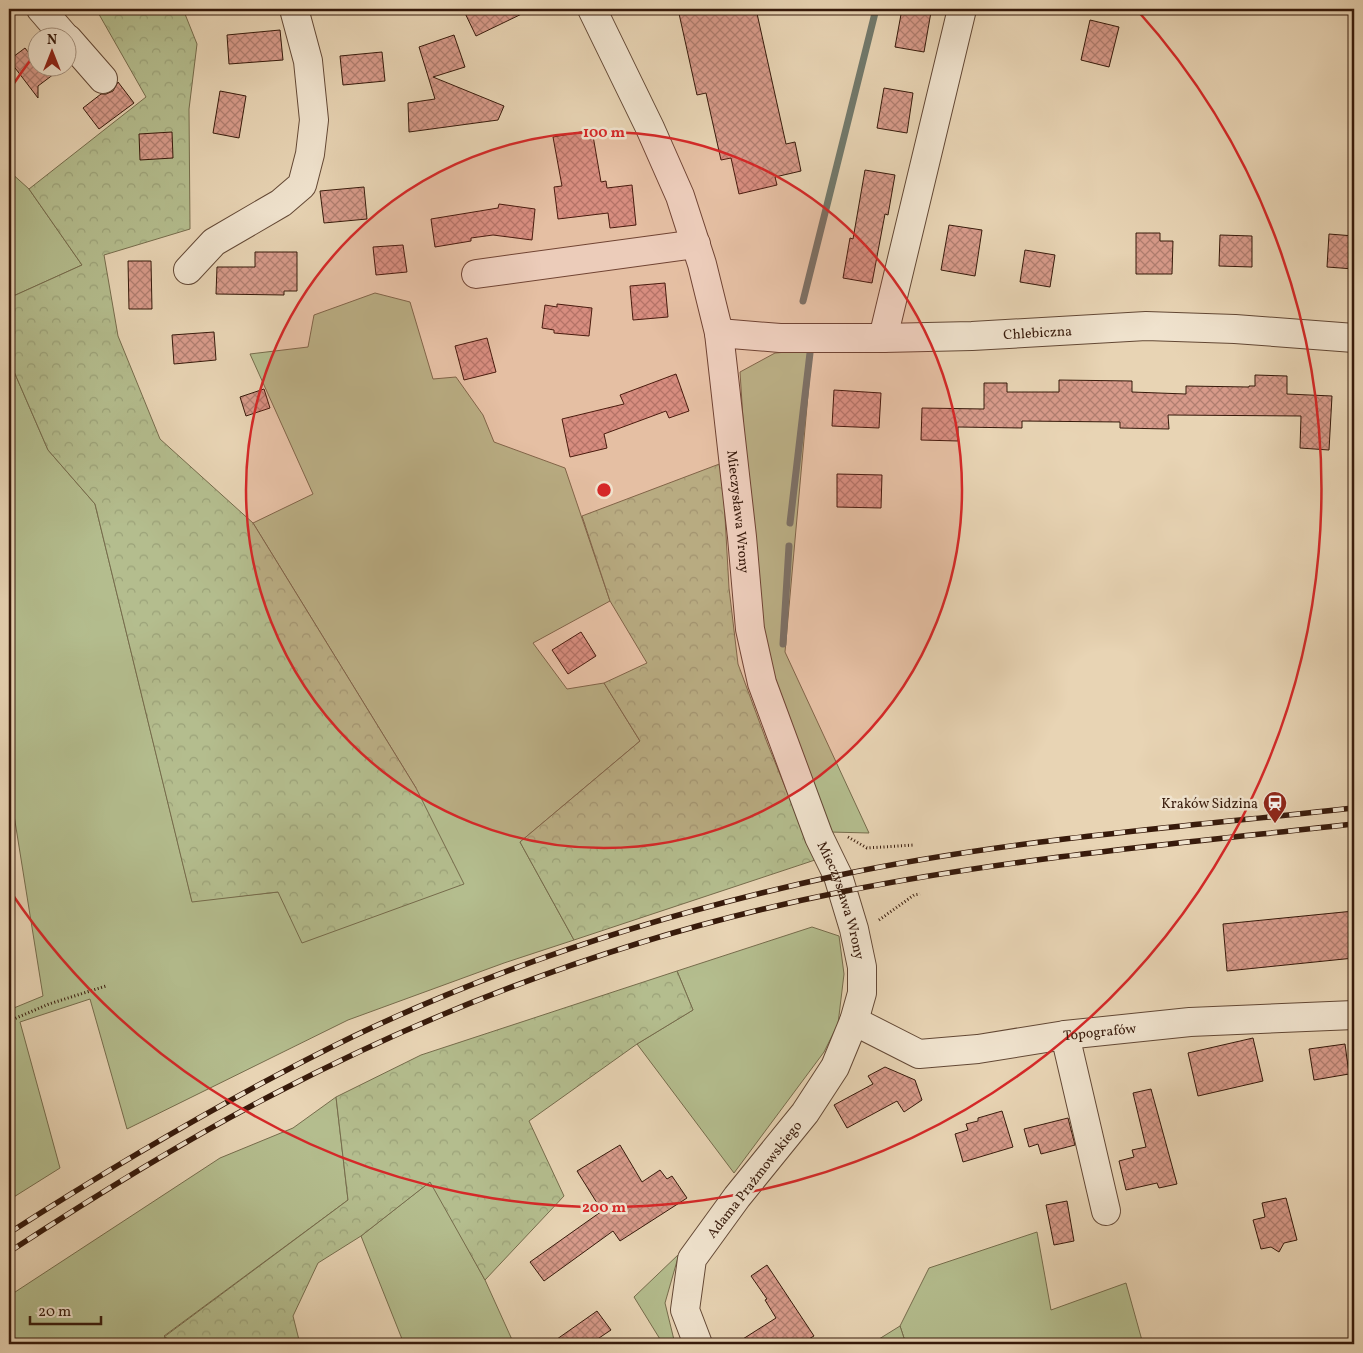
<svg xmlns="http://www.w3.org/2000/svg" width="1363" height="1353" font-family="Vollkorn,serif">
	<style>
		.grass { fill: #b4bd8e; stroke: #766c4c }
		.forest { fill: url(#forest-crowns); stroke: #766c4c }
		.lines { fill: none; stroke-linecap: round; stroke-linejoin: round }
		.stream { stroke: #71796c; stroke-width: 7 }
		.building { fill: url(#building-cross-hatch); stroke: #371a0b }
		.minor-casing { stroke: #634835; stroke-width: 30 }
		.path { stroke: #371a0b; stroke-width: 3; stroke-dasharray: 1 2.5; stroke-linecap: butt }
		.minor { stroke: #f0e3ce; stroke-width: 28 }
		.rail-casing { stroke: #371a0b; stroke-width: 5.5 }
		.rail { stroke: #f0e3ce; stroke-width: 4; stroke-dasharray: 11; stroke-linecap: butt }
		.ring { fill: none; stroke: #d62828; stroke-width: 2.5 }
		.labels { text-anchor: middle; stroke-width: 5; stroke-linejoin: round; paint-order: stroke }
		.street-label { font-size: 14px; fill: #371a0b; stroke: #f0e3ce }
		.poi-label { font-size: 14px; fill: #371a0b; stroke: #f0e3ce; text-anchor: end }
		.centre { fill: #d62828; stroke: #f0e3ce; stroke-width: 2.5 }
		.ring-label { font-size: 15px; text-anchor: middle; font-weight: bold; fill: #d62828; stroke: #f0e3ce; stroke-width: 5; stroke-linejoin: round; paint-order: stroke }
	</style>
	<defs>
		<pattern id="forest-crowns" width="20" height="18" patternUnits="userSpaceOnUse" patternTransform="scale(1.25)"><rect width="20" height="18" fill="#b4bd8e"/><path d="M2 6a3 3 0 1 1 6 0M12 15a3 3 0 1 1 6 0" fill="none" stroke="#9ba279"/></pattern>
		<pattern id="building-cross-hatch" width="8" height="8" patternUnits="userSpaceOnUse" patternTransform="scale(1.25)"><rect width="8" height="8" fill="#d89b8b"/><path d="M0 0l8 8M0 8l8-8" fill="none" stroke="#b07e70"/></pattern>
	</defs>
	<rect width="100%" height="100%" fill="#e8d4b4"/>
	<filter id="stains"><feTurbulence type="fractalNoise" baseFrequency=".004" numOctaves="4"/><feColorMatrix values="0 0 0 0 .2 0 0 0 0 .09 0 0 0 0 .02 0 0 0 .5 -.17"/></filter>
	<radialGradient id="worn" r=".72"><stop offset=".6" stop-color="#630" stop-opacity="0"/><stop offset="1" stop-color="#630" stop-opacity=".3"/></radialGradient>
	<!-- grass -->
	<g class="grass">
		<polygon points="9,171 29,189 82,265 9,298"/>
		<polygon points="375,293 410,302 433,379 456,377 483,415 494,442 565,468 610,601 533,643 567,689 604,683 640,741 520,842 574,940 504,963 348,1020 127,1129 90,999 20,1022 60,1168 9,1200 9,1010 43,996 9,784 9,360 48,450 95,504 192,901 278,892 416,788 253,523 313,494 250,354 308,347 314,315"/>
		<polygon points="812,350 785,652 869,833 829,832 762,640 752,559 740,372 775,353"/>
		<polygon points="812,927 839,936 844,974 838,1024 824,1052 734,1173 637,1044 693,1010 677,971"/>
		<polygon points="336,1097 348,1200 164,1336 181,1344 9,1344 9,1296 220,1158 293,1128"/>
		<polygon points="431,1181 485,1280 514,1344 404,1344 361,1236"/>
		<polygon points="1037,1232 1051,1310 1126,1283 1143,1344 906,1344 900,1326 929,1268"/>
		<polygon points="679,1254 665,1303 675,1344 663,1344 634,1297"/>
	</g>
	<!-- forest -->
	<g class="forest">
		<polygon points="96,9 183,9 197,44 189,109 190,229 104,255 118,336 160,439 253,523 416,788 464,884 302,943 278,892 192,902 95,504 48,450 9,360 9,298 82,265 29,189 146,97"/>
		<polygon points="722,463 729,588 738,664 768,745 815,860 574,940 520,842 640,741 604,683 647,663 610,601 582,516"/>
		<polygon points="677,971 693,1010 637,1044 529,1121 564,1196 485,1280 430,1182 361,1236 318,1263 293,1316 300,1344 181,1344 164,1337 348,1200 336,1097 421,1055"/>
		<polygon points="900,1326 906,1344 871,1344"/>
	</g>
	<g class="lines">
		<!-- stream -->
		<g class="stream">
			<polyline points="803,301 876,9"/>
			<polyline points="790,523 810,353"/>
			<polyline points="783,644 789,546"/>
		</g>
	</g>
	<!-- building -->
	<g class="building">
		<polygon points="463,9 532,9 476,36"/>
		<polygon points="678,9 756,9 786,144 795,142 801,171 775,177 777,185 739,194 731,158 721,160 706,93 697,95"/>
		<polygon points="902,9 931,12 924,52 895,47"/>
		<polygon points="1090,20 1119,27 1109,67 1081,60"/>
		<polygon points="280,30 283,60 229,64 227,35"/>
		<polygon points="454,35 465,67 433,77 504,106 498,120 409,132 408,103 435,99 419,47"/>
		<polygon points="38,45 38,68 62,68 38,86 38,98 9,60 25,48 28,52"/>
		<polygon points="382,52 385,81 343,85 340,56"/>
		<polygon points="118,82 134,103 99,129 83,108 101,94 106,94 113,91"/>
		<polygon points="884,88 913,93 907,133 877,128"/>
		<polygon points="220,91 246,96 239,138 213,133"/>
		<polygon points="592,130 601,182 606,181 607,188 632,185 636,225 610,228 608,213 558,219 554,187 562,186 553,137"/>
		<polygon points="172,132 173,158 140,160 139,134"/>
		<polygon points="865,170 895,175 888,215 885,214 872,283 843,278 850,238 853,239"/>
		<polygon points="364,187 367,219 324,223 320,191"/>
		<polygon points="499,204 535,209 532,240 493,235 471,238 471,241 435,247 431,219 498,208"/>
		<polygon points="949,225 982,230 975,276 941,270"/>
		<polygon points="1136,233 1160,233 1160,241 1173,241 1172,274 1136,274"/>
		<polygon points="1329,234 1354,236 1354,269 1327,267"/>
		<polygon points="1220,235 1252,236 1252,267 1219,266"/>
		<polygon points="403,245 407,272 376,275 373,247"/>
		<polygon points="1025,250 1055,255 1050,287 1020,282"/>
		<polygon points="255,252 297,252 297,291 284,291 284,295 216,294 217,267 255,267"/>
		<polygon points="128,261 151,261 152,309 129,309"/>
		<polygon points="665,283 668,317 633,320 630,286"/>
		<polygon points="557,304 592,308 589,336 554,333 554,330 542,328 545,305 557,307"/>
		<polygon points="214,332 216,360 174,364 172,335"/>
		<polygon points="487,338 496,372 464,380 455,346"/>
		<polygon points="676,374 689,411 669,418 666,411 604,434 607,448 570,457 562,419 624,404 620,395"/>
		<polygon points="1255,375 1287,376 1287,394 1332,396 1329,450 1300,448 1301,416 1168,415 1169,429 1120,428 1120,422 1022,421 1022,428 958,427 958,441 921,440 922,408 984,409 984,383 1007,383 1007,392 1059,392 1059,380 1132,381 1132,392 1186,394 1186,386 1249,387 1249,386 1255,386"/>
		<polygon points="264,389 270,408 246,416 240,397"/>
		<polygon points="834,390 881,393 879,428 832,426"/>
		<polygon points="837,474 882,475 881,508 837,507"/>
		<polygon points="581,632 596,656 568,674 552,650"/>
		<polygon points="1354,911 1354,958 1227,971 1223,924"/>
		<polygon points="1253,1038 1263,1081 1198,1096 1188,1053"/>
		<polygon points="1345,1044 1349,1074 1314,1080 1309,1049"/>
		<polygon points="885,1067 915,1080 922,1100 904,1112 897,1101 847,1128 834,1105 873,1084 868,1076"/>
		<polygon points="1151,1089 1177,1184 1159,1188 1157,1183 1126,1190 1119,1161 1134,1157 1132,1150 1146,1147 1133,1093"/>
		<polygon points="1002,1111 1013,1147 963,1162 955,1134 968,1130 966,1124 978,1121 978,1118"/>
		<polygon points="1068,1118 1075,1145 1041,1154 1038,1144 1029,1147 1024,1129"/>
		<polygon points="620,1145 642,1182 660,1170 667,1179 672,1176 687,1198 620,1241 613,1231 544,1281 530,1262 602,1211 577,1171"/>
		<polygon points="1286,1198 1297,1240 1284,1243 1279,1252 1271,1247 1261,1249 1253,1220 1265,1217 1262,1203"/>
		<polygon points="1067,1201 1074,1241 1054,1245 1046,1205"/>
		<polygon points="767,1265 814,1336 800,1344 735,1344 776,1318 765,1300 767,1299 751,1276"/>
		<polygon points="597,1311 611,1330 590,1344 550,1344"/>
	</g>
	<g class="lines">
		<!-- minor casing -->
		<g class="minor-casing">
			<g id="minor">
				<polyline points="41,9 66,38"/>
				<path id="s1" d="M592,9l58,119 30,68 22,68 17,69 23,204 8,92 12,54 57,154 19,39 16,53 8,38v26l-8,28 -19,46 -30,46 -68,84 -45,62 -7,51 13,34"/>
				<polyline points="68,39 103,79"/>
				<polyline points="188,270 214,242 281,203 302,185 310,154 314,120 308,61 294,9"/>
				<polyline points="476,274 696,244"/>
				<path id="s2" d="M719,333l61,5h103l89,-2 174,-10 89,3 119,9"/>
				<polyline points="883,338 962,9"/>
				<path id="s3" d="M854,1021l65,33 59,-5 87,-14 125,-13 164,-7"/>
				<polyline points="1065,1035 1106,1211"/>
			</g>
		</g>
		<!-- path -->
		<g class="path">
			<polyline points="848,837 867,848 914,845"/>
			<polyline points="879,920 914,895 920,894"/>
			<polyline points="9,1021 49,1004 106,986"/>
		</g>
		<!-- minor -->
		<use href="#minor" class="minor"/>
		<!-- rail casing -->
		<g class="rail-casing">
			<g id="rail">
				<path d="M9,1233c111,-71 224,-138 343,-196 152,-73 317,-125 483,-161 170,-36 346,-49 519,-68"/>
				<path d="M9,1252c86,-56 174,-111 265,-158 178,-93 370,-163 567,-202 170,-34 342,-49 513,-68"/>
			</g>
		</g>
		<!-- rail -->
		<use href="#rail" class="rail"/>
	</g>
	<!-- distance rings -->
	<circle cx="604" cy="490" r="358" fill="#d62828" fill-opacity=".12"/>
	<g class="ring">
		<circle cx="604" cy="490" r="358"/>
		<path d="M10 89A717 717 0 0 1 35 54M1137 10A717 717 0 1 1 10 891"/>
	</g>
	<!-- icons -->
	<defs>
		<g id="station-pin" transform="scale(1.25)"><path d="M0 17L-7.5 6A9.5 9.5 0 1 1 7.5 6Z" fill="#8f2418" stroke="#f0e3ce"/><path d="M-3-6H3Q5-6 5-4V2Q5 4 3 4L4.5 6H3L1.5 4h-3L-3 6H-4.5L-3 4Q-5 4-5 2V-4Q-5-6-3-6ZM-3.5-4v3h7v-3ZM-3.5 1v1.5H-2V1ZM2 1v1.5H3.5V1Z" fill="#fff"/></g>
	</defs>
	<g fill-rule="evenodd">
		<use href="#station-pin" x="1275" y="803"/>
	</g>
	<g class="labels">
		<!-- street labels -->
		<g class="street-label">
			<text dy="5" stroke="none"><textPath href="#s2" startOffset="319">Chlebiczna</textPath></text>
			<text dy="5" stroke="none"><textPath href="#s1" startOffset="529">Mieczysława Wrony</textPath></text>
			<text dy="5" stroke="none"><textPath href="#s1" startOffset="934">Mieczysława Wrony</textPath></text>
			<text dy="5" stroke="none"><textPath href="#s3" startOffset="255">Topografów</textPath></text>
			<text transform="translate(754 1179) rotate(-52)" y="5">Adama Prażmowskiego</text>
		</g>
		<!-- poi labels -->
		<g class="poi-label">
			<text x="1258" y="808">Kraków Sidzina</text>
		</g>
	</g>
	<circle cx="604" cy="490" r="8" class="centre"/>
	<g class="ring-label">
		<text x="604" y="137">100 m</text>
		<text x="604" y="1212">200 m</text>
	</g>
	<!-- margin -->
	<rect width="1363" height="1353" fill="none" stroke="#e8d4b4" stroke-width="30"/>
	<rect x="10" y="10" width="1343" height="1333" fill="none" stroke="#371a0b" stroke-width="2.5"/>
	<rect x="15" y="15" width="1333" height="1323" fill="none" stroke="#371a0b"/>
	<!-- north arrow -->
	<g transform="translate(52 52)"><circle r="24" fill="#f0e3ce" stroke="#a69380"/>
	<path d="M0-4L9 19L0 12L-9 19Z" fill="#8f2418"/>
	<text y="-8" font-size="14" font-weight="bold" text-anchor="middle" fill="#371a0b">N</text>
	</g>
	<!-- scale -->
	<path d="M30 1316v8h71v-8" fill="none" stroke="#371a0b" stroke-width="2.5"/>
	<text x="38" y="1316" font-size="15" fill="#371a0b" stroke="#f0e3ce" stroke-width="4" paint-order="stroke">20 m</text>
	<rect width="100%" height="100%" filter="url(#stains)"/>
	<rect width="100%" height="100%" fill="url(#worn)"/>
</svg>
